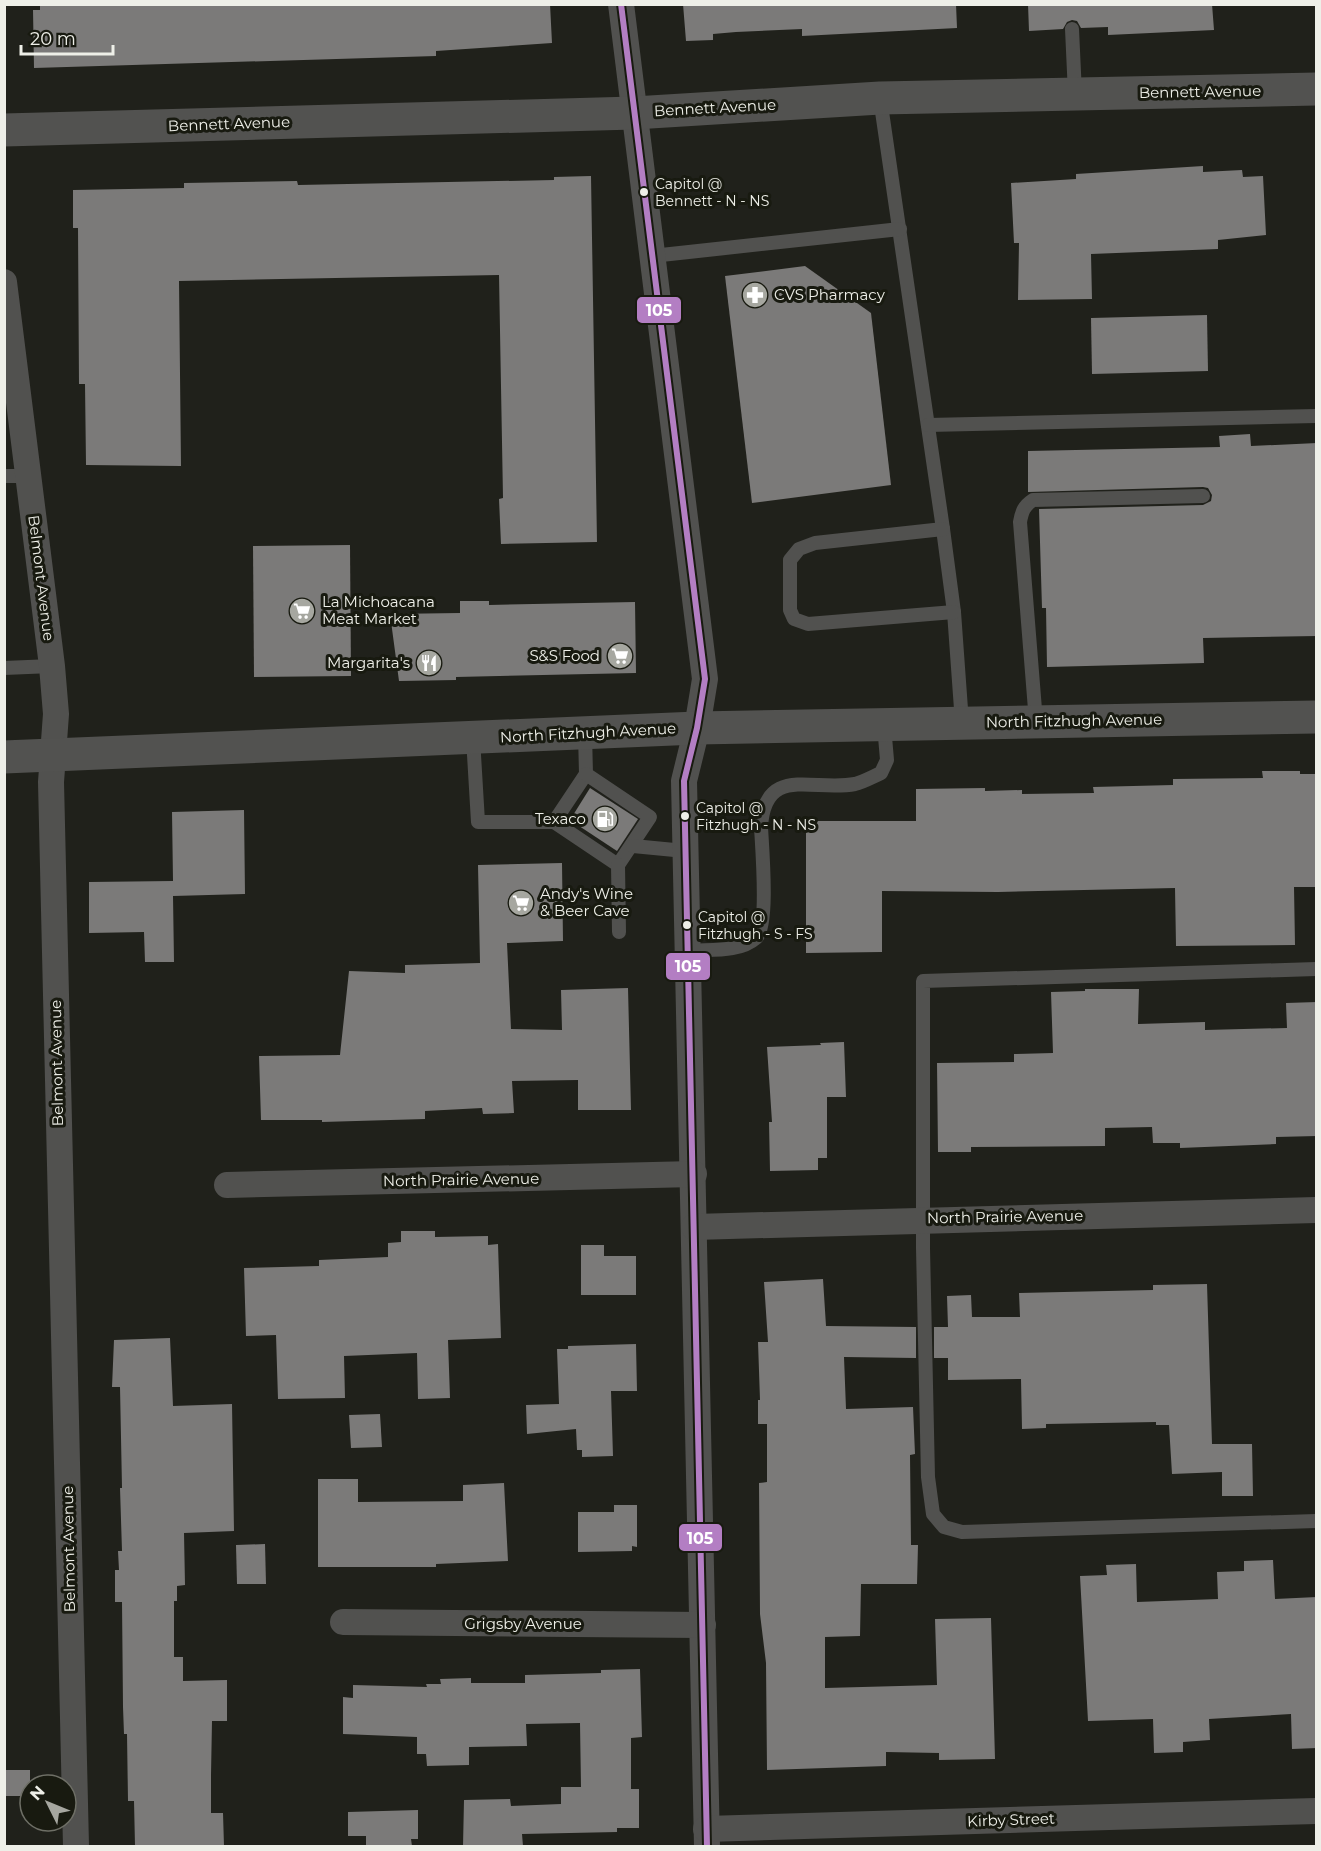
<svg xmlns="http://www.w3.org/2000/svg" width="1321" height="1851" font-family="Montserrat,sans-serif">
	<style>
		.building { fill: #7b7a79 }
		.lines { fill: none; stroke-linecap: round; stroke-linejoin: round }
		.lane { stroke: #51514f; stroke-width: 14 }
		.street { stroke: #51514f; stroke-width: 26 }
		.secondary { stroke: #525250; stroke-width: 33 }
		.bus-1-casing { stroke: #181a10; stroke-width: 10 }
		.bus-1 { stroke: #b37ec3; stroke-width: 6 }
		.bus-dot { fill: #eeefe8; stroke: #181a10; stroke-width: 2 }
		.labels { text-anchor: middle; stroke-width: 6; stroke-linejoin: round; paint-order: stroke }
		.bus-label { font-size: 14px; fill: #eeefe8; stroke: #181a10; text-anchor: start }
		.street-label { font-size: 15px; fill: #eeefe8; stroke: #181a10 }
		.poi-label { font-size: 15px; fill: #eeefe8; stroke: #181a10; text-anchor: start }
		.line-badge { stroke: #181a10; stroke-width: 2 }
		.badge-label { font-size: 16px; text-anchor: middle; font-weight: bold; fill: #fff }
	</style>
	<rect width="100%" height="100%" fill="#20211b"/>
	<!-- building -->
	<g class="building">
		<polygon points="40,4 550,4 552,43 436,51 436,56 34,68 33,10 40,10"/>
		<polygon points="683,4 956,4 957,28 802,36 802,29 736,32 713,34 713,40 686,41"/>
		<polygon points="1028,4 1212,4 1214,30 1108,35 1108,27 1081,28 1077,21 1072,20 1067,22 1063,29 1029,31"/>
		<polygon points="1203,166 1203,172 1242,170 1243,177 1263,176 1266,235 1218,240 1218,249 1091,254 1092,299 1018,300 1019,243 1014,243 1011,183 1076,179 1076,174"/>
		<polygon points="591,176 597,542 501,544 499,499 503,498 499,275 179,281 181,466 86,465 85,384 79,384 78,228 73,228 73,190 184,188 184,183 297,181 298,185 554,180 554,177"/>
		<polygon points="805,266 871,313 891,485 752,503 725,276"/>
		<polygon points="1207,315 1208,371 1092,374 1091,318"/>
		<polygon points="1250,434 1251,446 1317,443 1317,636 1203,638 1204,663 1047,667 1046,608 1042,608 1039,509 1203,505 1211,501 1212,495 1208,488 1203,487 1028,492 1028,451 1220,447 1219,436"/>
		<polygon points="350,545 351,676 254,677 253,546"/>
		<polygon points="460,601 489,601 489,605 635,602 636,673 456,677 456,680 399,681 390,614 460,613"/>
		<polygon points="1262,771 1300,771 1300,774 1317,774 1317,887 1294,887 1295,945 1176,946 1175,888 998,892 882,891 882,952 806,953 806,821 916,821 916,789 985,788 985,791 1022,790 1022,794 1094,793 1093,787 1173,785 1173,779 1263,778"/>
		<polygon points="590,788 638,819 617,851 570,820"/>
		<polygon points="244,810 245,894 173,896 174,962 145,962 144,932 89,933 89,882 173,881 172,812"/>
		<polygon points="562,863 563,941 507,943 511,1029 562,1030 561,990 628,988 631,1110 578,1110 578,1080 512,1081 514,1113 483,1114 482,1108 425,1111 425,1119 322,1122 322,1120 261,1120 259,1056 340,1055 349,971 405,973 405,965 480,963 478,865"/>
		<polygon points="1085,989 1139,989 1138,1024 1205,1022 1205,1030 1287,1028 1286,1003 1317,1002 1317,1136 1276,1137 1276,1144 1180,1148 1180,1143 1153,1143 1152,1127 1105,1128 1105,1146 971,1147 971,1152 938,1152 937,1063 1014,1062 1014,1054 1053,1053 1051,992 1085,991"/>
		<polygon points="844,1042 846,1097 827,1097 827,1158 818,1158 818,1170 770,1171 769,1122 772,1122 767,1047 821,1045 820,1043"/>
		<polygon points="401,1231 435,1231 435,1237 488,1236 488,1245 498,1244 501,1338 448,1340 450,1398 418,1399 417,1353 344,1356 345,1398 278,1399 276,1335 246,1336 244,1268 319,1266 319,1260 388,1257 388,1243 401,1242"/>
		<polygon points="581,1245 604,1245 604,1256 636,1256 636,1295 581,1295"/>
		<polygon points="823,1279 826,1326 916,1327 916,1358 844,1357 846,1409 913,1407 915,1454 910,1455 911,1545 918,1545 917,1584 861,1584 860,1636 825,1637 825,1688 937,1685 935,1619 991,1618 995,1759 939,1760 939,1753 886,1752 886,1766 767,1770 766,1663 760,1614 759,1483 767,1482 767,1424 758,1424 758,1400 760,1400 758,1342 768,1342 764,1282"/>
		<polygon points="1207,1284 1212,1444 1252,1444 1253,1496 1222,1496 1222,1472 1172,1474 1169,1425 1156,1425 1156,1422 1046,1424 1046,1428 1022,1429 1021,1379 948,1380 948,1358 934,1358 934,1327 948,1327 947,1296 971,1295 972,1317 1020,1317 1019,1293 1153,1290 1153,1285"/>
		<polygon points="170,1338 173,1406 232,1404 234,1531 184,1533 185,1585 177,1586 177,1601 174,1601 174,1657 183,1657 183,1681 227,1680 227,1721 212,1721 211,1775 211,1813 223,1813 224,1846 135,1846 134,1801 128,1801 127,1734 124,1734 123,1707 122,1602 115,1602 115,1570 119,1570 118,1551 122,1551 120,1488 122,1488 120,1387 112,1387 114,1340"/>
		<polygon points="636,1344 637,1391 611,1391 613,1456 582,1457 582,1450 577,1450 576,1429 527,1434 526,1405 559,1404 557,1349 568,1349 568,1346"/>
		<polygon points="380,1414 382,1447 351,1448 349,1415"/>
		<polygon points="318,1479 358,1479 358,1502 463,1501 463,1485 504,1483 508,1561 436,1564 436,1567 318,1567"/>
		<polygon points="614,1505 637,1505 637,1547 632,1546 632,1551 578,1552 578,1512 614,1512"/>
		<polygon points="265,1544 266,1584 237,1584 236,1545"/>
		<polygon points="1273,1560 1275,1599 1317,1597 1317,1748 1292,1749 1291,1714 1209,1719 1210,1740 1183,1742 1183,1752 1154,1753 1153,1719 1088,1721 1080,1576 1107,1575 1106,1565 1136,1564 1137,1602 1218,1599 1217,1572 1244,1571 1244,1561"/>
		<polygon points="640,1669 642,1737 631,1738 631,1789 639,1789 639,1828 617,1828 617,1832 522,1834 523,1846 463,1846 464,1800 510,1799 511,1806 561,1804 561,1787 581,1787 580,1723 526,1724 527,1746 469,1747 469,1765 427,1766 426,1754 417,1754 417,1737 343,1734 343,1697 353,1698 353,1685 427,1687 426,1684 441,1684 440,1679 471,1678 471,1683 525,1683 525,1675 601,1673 601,1670"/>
		<rect x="4" y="1770" width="26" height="26"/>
		<polygon points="418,1810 418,1839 411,1839 412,1846 366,1846 366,1836 348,1836 348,1812"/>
	</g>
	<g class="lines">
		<!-- lane -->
		<g class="lane">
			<polyline points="1072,29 1075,94"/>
			<polyline points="880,98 943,529 954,612 962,723"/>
			<polyline points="652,256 900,229"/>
			<polyline points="928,425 1316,416"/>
			<polyline points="4,476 29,476"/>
			<polyline points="943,529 815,543 799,549 790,560 790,610 794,619 808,624 954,612"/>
			<polyline points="4,668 52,666"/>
			<path d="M1036,722l-16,-200c2,-11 4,-16 13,-22l170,-4"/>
			<polyline points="473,738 478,822 554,822 586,774 585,733"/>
			<polyline points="554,822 618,865 650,817 586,774"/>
			<polyline points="633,846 685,851"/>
			<polyline points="618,865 619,932"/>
			<path d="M688,951c21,-2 51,2 68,-13 13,-10 6,-91 5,-111 4,-63 52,-35 94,-43 8,-2 17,-7 26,-11l6,-13 -3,-35"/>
			<polyline points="1316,969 923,981 923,1248 928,1477 933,1514 944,1527 962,1532 1316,1521"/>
		</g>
		<!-- street -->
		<g class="street">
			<polyline points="621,4 705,679 697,728 684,781 707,1846"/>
			<polyline points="4,282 52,666 56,714 51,782 76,1846"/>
			<polyline points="227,1185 694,1174"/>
			<polyline points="694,1227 1316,1210"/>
			<polyline points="343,1622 703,1625"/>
			<polyline points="706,1829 1316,1811"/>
		</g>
		<!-- secondary -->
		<g class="secondary">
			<polyline points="4,130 634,113 880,98 1316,89"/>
			<polyline points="4,757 697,728 1316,717"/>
		</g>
		<!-- bus-1 casing -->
		<g class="bus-1-casing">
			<polyline id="bus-1" points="621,4 705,679 697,728 684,781 707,1846"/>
		</g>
		<!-- bus-1 -->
		<use href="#bus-1" class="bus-1"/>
	</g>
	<!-- icons -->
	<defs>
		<g id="pharmacy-disc" transform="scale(1.35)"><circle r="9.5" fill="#a6a7a0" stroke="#181a10"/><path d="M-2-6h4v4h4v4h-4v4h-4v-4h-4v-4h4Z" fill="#fff"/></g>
		<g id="supermarket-disc" transform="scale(1.35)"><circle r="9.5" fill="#a6a7a0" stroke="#181a10"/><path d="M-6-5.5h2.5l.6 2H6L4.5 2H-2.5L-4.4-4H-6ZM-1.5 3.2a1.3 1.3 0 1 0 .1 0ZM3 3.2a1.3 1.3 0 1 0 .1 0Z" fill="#fff"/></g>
		<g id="restaurant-disc" transform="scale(1.35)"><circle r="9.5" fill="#a6a7a0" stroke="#181a10"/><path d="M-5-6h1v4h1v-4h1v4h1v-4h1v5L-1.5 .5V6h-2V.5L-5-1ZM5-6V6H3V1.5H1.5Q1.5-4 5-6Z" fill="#fff"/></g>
		<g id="fuel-disc" transform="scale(1.35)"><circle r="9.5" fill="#a6a7a0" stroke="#181a10"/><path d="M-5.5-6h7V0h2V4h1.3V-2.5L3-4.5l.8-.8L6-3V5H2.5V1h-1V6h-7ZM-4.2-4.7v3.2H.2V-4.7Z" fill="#fff"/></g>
	</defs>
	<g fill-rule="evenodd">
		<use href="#pharmacy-disc" x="755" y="295"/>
		<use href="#supermarket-disc" x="302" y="611"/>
		<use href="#supermarket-disc" x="620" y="656"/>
		<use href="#restaurant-disc" x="429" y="663"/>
		<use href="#fuel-disc" x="605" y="819"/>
		<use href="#supermarket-disc" x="521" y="903"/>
	</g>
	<!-- markers -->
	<g class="bus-dot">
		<circle cx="644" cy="192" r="5"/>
		<circle cx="685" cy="816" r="5"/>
		<circle cx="687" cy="925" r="5"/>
	</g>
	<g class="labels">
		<!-- bus labels -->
		<g class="bus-label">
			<text x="655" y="189">Capitol @<tspan x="655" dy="17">Bennett - N - NS</tspan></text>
			<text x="696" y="813">Capitol @<tspan x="696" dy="17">Fitzhugh - N - NS</tspan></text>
			<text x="698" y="922">Capitol @<tspan x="698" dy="17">Fitzhugh - S - FS</tspan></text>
		</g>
		<!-- street labels -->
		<g class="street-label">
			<text transform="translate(1200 92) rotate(-1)" y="5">Bennett Avenue</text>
			<text transform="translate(715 108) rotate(-3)" y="5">Bennett Avenue</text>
			<text transform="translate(229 124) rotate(-2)" y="5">Bennett Avenue</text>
			<text transform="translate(41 578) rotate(83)" y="5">Belmont Avenue</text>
			<text transform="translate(1074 721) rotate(-1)" y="5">North Fitzhugh Avenue</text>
			<text transform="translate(588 733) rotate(-3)" y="5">North Fitzhugh Avenue</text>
			<text transform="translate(57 1063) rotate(-91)" y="5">Belmont Avenue</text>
			<text transform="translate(461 1180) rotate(-1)" y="5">North Prairie Avenue</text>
			<text transform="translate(1005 1217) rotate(-1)" y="5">North Prairie Avenue</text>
			<text transform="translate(69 1549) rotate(-91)" y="5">Belmont Avenue</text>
			<text x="523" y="1629">Grigsby Avenue</text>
			<text transform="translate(1011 1820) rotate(-2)" y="5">Kirby Street</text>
		</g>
		<!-- poi labels -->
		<g class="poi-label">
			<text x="774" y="300">CVS Pharmacy</text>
			<text x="322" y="607">La Michoacana<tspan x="322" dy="17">Meat Market</tspan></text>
			<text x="600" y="661" text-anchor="end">S&amp;S Food</text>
			<text x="410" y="668" text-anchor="end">Margarita's</text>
			<text x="586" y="824" text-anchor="end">Texaco</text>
			<text x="540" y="899">Andy's Wine<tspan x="540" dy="17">&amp; Beer Cave</tspan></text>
		</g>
	</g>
	<g class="line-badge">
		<rect x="636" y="296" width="46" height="28" rx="6" fill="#b37ec3"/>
		<rect x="665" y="952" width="46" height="29" rx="6" fill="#b37ec3"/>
		<rect x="678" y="1523" width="45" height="29" rx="6" fill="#b37ec3"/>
	</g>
	<g class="badge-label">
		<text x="659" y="316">105</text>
		<text x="688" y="972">105</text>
		<text x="700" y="1544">105</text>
	</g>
	<!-- border -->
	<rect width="1321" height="1851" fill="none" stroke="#eeefe8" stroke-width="12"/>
	<!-- north arrow -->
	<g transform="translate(48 1803) rotate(313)"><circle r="28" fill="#181a10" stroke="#6e6f66" stroke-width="1.5"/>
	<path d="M0-4.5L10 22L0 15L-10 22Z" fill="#a6a7a0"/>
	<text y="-9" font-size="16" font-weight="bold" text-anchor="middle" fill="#eeefe8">N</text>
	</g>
	<!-- scale -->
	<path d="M21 45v9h92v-9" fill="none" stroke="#eeefe8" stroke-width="3"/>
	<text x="30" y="45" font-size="18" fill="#eeefe8" stroke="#181a10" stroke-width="4.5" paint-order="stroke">20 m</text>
</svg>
